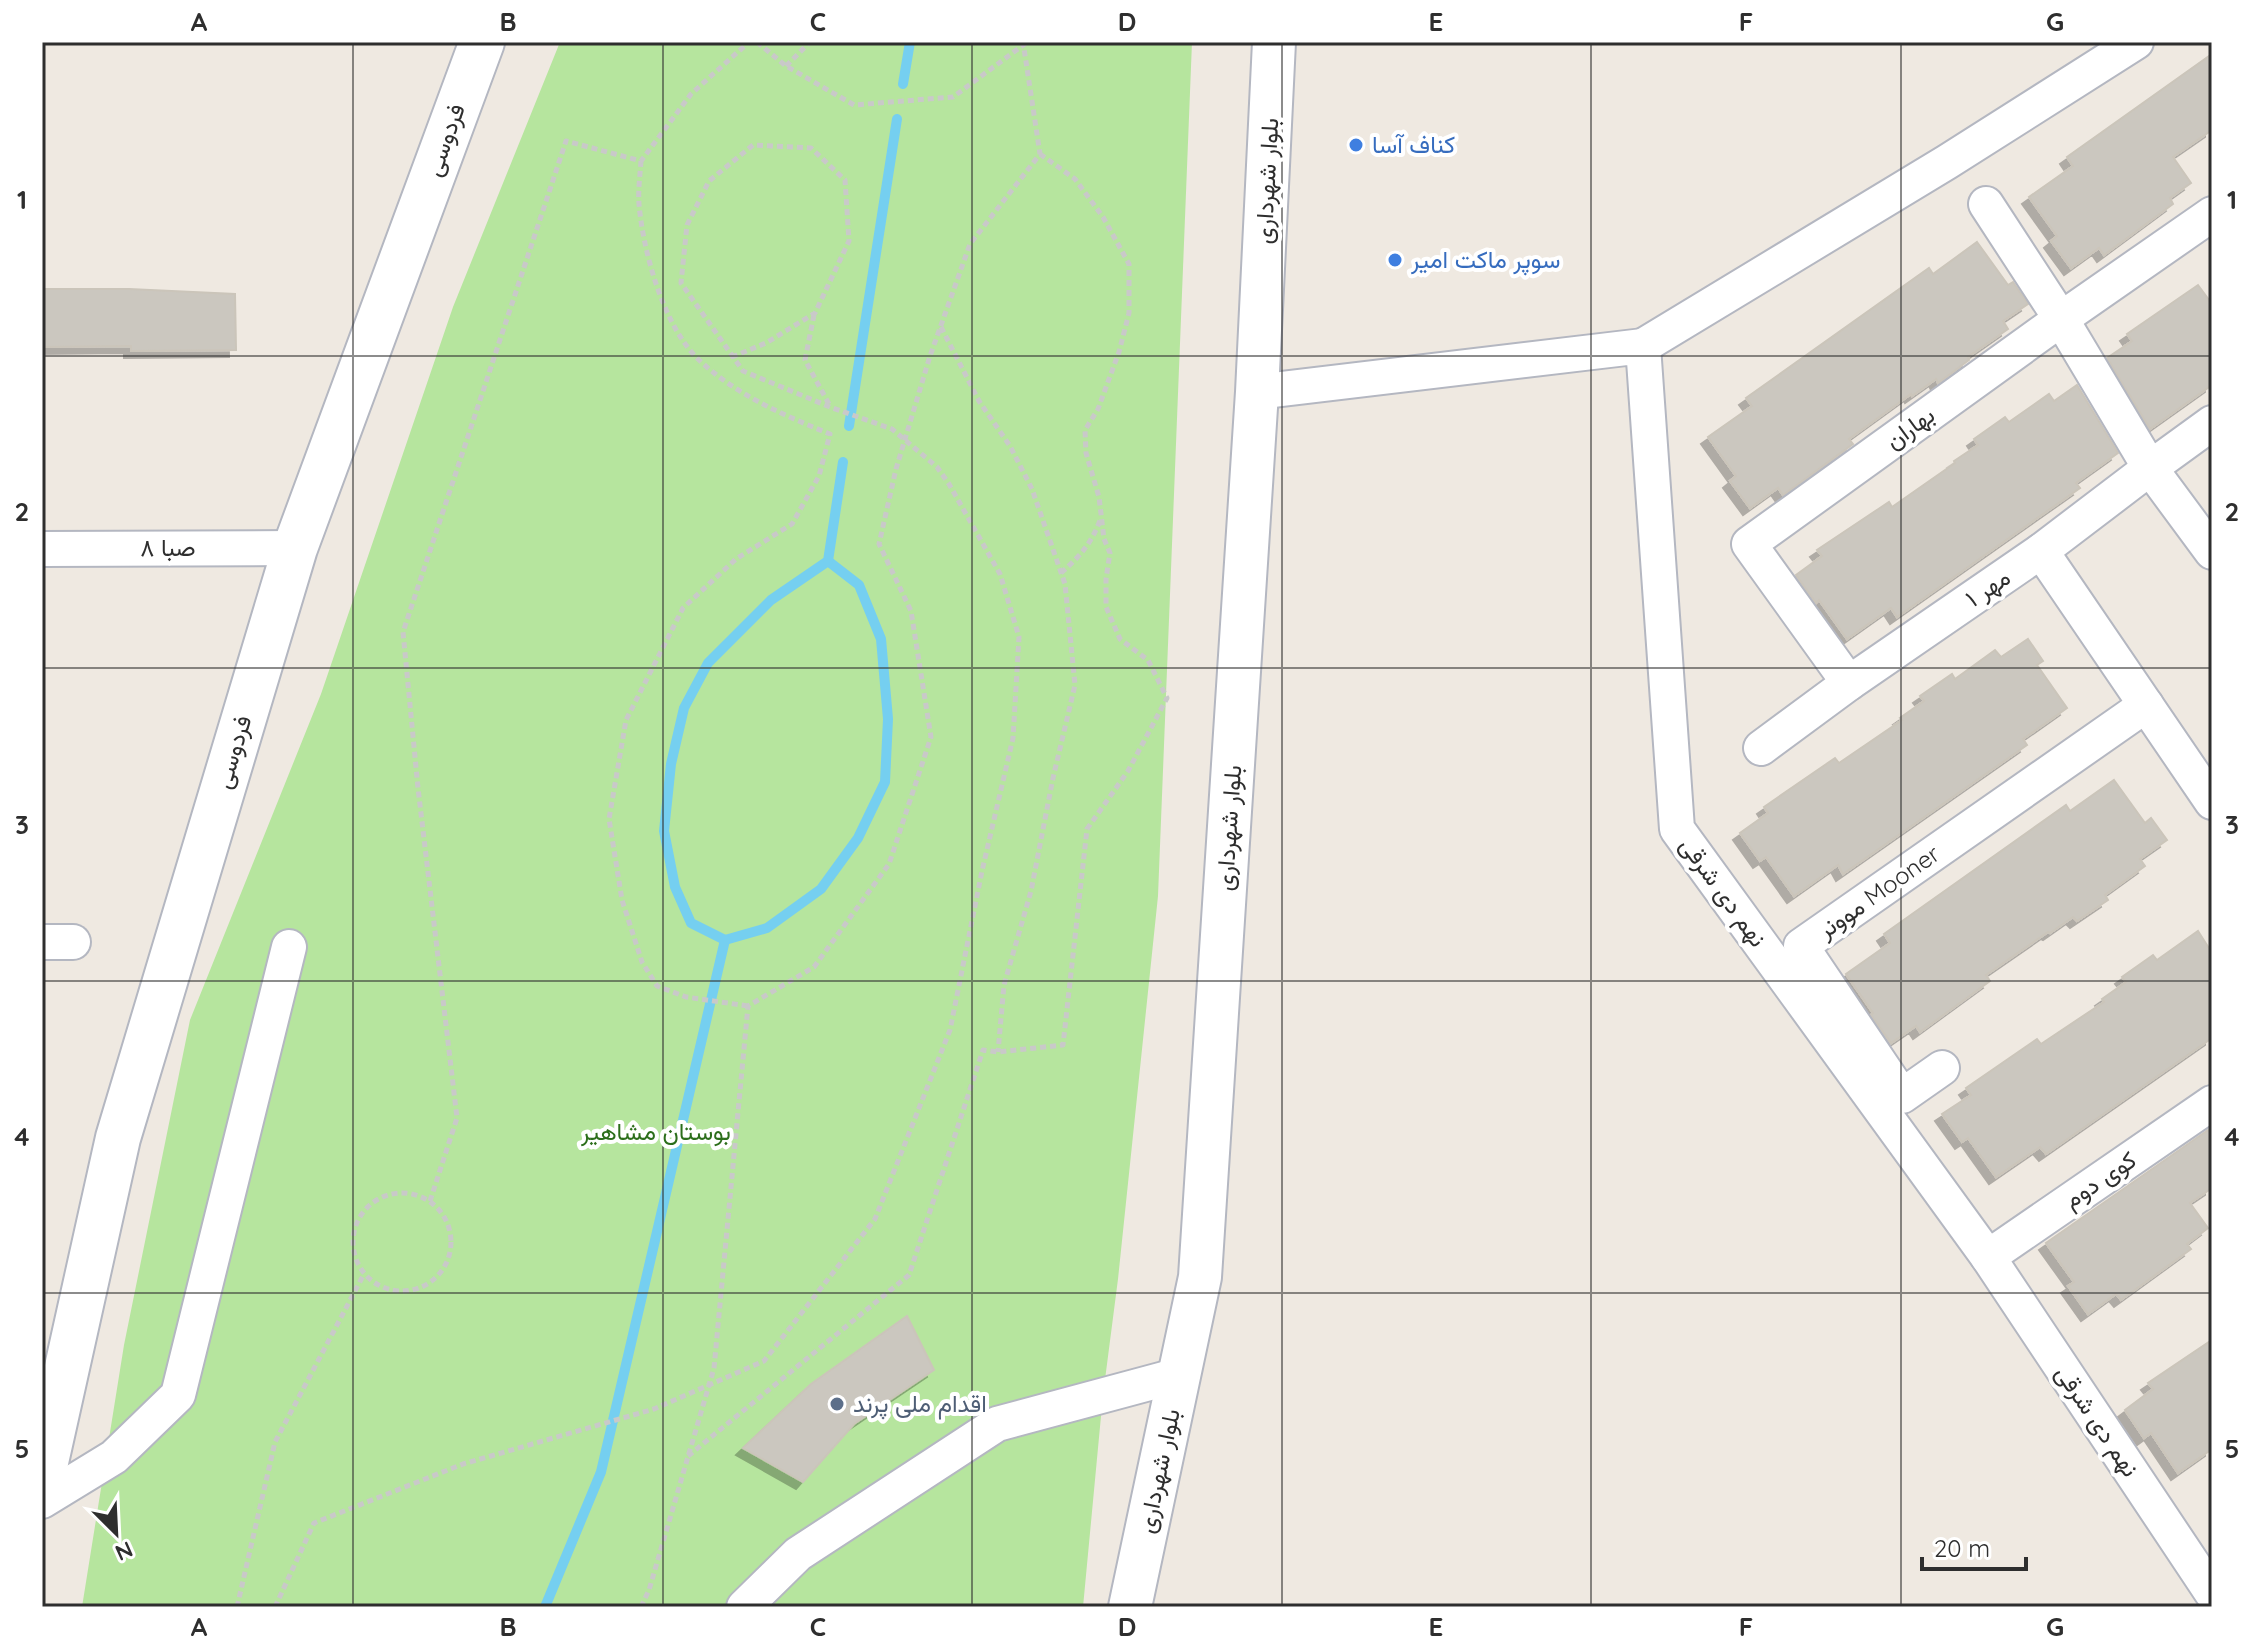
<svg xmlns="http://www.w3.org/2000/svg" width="2254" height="1649" font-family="Quicksand,Vazirmatn,sans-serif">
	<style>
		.green { fill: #b6e59e }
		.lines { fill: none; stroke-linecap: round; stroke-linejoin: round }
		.stream { stroke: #75cff0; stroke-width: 10 }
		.building { fill: #cbc7bf; stroke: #cbc5ba; stroke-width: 2; filter: url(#shadow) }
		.minor-casing { stroke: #b4b7c1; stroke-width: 38 }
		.tertiary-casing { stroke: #b4b7c1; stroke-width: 46 }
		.secondary-casing { stroke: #b4b7c1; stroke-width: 48 }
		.path { stroke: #c9c9c9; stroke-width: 5; stroke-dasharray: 6 4; stroke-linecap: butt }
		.minor { stroke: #fff; stroke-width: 34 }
		.tertiary { stroke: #fff; stroke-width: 42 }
		.secondary { stroke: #fff; stroke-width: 44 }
		.grid { fill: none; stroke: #2e2e2e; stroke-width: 2; stroke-opacity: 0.55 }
		.shop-dot { fill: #3f7fe0; stroke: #fff; stroke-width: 3 }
		.service-dot { fill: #5c6f8a; stroke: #fff; stroke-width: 3 }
		.labels { text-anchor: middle; stroke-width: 8; stroke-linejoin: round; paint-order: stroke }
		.street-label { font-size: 24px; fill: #2e2e2e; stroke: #fff }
		.shop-label { font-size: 24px; fill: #366cbe; stroke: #fff; text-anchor: start }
		.park-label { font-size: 24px; fill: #2c6e1b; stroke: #fff }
		.service-label { font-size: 24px; fill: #4e5e75; stroke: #fff; text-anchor: start }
		.neatline { fill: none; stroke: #2e2e2e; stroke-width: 3 }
		.grid-label { font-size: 26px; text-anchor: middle; font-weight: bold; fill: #2e2e2e }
	</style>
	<defs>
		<filter id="shadow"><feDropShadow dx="-7" dy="7" stdDeviation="0" flood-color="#0004"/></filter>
	</defs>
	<rect width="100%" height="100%" fill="#efe9e1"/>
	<!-- green -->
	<polygon class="green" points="560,42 1192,42 1158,896 1118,1279 1103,1395 1083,1607 82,1607 124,1345 190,1020 321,694 453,307"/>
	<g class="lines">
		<!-- stream -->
		<g class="stream">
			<polyline points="903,84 910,42"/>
			<polyline points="849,426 897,119"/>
			<polyline points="725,940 767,928 821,889 858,838 885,782 888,719 881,639 859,585 828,561"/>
			<polyline points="545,1607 601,1472 725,940 691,923 675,887 664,831 671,764 684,708 708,663 771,600 828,561 843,462"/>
		</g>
	</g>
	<!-- building -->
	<g class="building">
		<polygon points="2212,54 2212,130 2173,157 2191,183 2170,198 2173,204 2104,255 2099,248 2071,268 2051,241 2057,236 2029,197 2073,166 2067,157"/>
		<polygon points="1977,242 2008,285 2013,282 2028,304 2003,321 2008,329 1968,357 1969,360 1938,383 1936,379 1912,396 1911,394 1849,439 1853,444 1783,495 1778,488 1750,508 1730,481 1736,476 1708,437 1752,406 1746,398 1929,268 1933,274"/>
		<polygon points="2198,285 2212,304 2212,385 2150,429 2107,358 2132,341 2127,334"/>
		<polygon points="42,289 129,289 235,294 236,350 131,351 131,346 42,347"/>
		<polygon points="2077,385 2118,453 2076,483 2080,488 1897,617 1891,608 1847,639 1819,600 1816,603 1796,575 1822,556 1817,550 1889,502 1892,507 1955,463 1954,461 1978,445 1974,439 2005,417 2009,422 2049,394 2054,401"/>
		<polygon points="2028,639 2043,661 2037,665 2067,708 2023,739 2027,745 1843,874 1838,865 1794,896 1766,857 1760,861 1740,833 1768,813 1764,807 1835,758 1839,763 1902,720 1900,718 1924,701 1920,696 1952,674 1955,679 1995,650 2001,657"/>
		<polygon points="2114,780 2145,823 2151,818 2167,840 2140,859 2145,866 2105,895 2108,900 2077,921 2073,917 2050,933 2048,932 1986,975 1990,981 1920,1032 1916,1026 1891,1043 1871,1015 1873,1013 1846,974 1890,943 1884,934 2066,805 2070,811"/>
		<polygon points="2198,931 2212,953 2212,1038 2046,1154 2040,1147 1996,1177 1968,1138 1962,1142 1942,1114 1971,1095 1966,1088 2037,1039 2041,1044 2104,1002 2102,999 2126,982 2122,977 2153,955 2157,960"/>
		<polygon points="2208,1130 2212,1135 2212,1188 2190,1203 2208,1228 2187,1244 2191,1249 2121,1300 2116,1294 2088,1314 2068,1286 2074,1282 2046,1243"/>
		<polygon points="907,1316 934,1370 854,1424 803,1482 743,1448 811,1384"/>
		<polygon points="2212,1340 2212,1449 2178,1473 2151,1433 2144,1438 2125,1410 2153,1389 2148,1383"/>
	</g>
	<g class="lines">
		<!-- minor casing -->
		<g class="minor-casing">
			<g id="minor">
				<polyline points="1986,204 2061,319 2150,468 2212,552"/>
				<polyline points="1643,346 1947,162 2136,42"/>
				<polyline points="1257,392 1643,346 1677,829 1988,1257 2212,1593"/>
				<polyline points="42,549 295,548"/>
				<polyline points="2041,551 2212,802"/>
				<polyline points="1849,683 1749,544 2061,319 2212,214"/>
				<polyline points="1761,748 1849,683 2041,551 2150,468 2212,423"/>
				<polyline points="42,942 73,942"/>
				<polyline points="1942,1068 1902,1096 1801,946 2146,705"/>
				<polyline points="1988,1257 2212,1103"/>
				<polyline points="42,1501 114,1457 178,1395 289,947"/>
				<polyline points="744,1607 798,1554 997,1424 1179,1375"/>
			</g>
		</g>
		<!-- tertiary casing -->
		<g class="tertiary-casing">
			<polyline id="tertiary" points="1130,1607 1200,1277 1257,392 1274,42"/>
		</g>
		<!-- secondary casing -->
		<g class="secondary-casing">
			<polyline id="secondary" points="42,1480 118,1138 295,548 482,42"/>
		</g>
		<!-- path -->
		<g class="path">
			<polyline points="757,42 786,66 854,105 953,97 1026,43"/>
			<polyline points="786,66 810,42"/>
			<path d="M641,161c-1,14 -3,29 -2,43 4,47 24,120 58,154 37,36 86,57 133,76l-11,42 -27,48 -56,35 -53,49 -57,112 -17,99 13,81 20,62 15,24 29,11 62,9"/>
			<polyline points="814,315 805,360 830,406"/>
			<polyline points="941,327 979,401 1010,446 1032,489 1065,584 1075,685 1053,778 1031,891 1004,985 998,1052"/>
			<path d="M1061,573c21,-19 30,-29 40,-55"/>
			<circle cx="402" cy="1242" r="49"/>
			<polyline points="430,1201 457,1118 418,788 403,632 566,141 641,161 691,94 749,42"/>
			<polyline points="688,1456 909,1275 983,1050 998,1052 1063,1045 1087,829 1128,771 1167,698 1148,660 1120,639 1106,607 1106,579 1110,553 1104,539 1099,497 1086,453 1085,430 1098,409 1119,352 1129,313 1129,264 1103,217 1075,179 1040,154"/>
			<polyline points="237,1607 275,1442 364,1274"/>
			<polyline points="275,1607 314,1523 463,1464 654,1409 764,1361 875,1219 950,1030 982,871 1013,738 1019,637 1000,574 949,484 937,467 892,429 830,407 743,371 681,283 687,225 709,181 753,145 811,148 845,180 849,241 815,313 766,343 732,357"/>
			<polyline points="641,1607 649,1590 714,1368 748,1006 814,967 889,864 931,737 911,611 879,544 896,469 930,356 970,244 1040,154 1023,42"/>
		</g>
		<!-- minor -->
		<use href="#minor" class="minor"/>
		<!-- tertiary -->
		<use href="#tertiary" class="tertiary"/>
		<!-- secondary -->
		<use href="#secondary" class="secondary"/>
	</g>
	<!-- grid -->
	<path class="grid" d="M353,42v1565M663,42v1565M972,42v1565M1282,42v1565M1591,42v1565M1901,42v1565M42,356h2170M42,668h2170M42,981h2170M42,1293h2170"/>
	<!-- markers -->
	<g class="shop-dot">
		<circle cx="1356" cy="145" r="8"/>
		<circle cx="1395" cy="260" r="8"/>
	</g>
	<circle class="service-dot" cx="837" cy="1404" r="8"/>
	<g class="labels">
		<!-- street labels -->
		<g class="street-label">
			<text transform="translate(445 140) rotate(-70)" y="8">فردوسی</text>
			<text transform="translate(1267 181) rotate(-87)" y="8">بلوار شهرداری</text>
			<text transform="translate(1910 428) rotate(-36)" y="8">بهاران</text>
			<text x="168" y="556">صبا ۸</text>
			<text transform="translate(1988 588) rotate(-34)" y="8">مهر ۱</text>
			<text transform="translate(233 752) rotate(-73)" y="8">فردوسی</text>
			<text transform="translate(1229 828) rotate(-86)" y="8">بلوار شهرداری</text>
			<text transform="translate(1723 892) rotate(54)" y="8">نهم دی شرقی</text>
			<text transform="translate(1879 892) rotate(-35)" y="8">موونر Mooner</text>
			<text transform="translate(2100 1180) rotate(-34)" y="8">کوی دوم</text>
			<text transform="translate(2097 1421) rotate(56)" y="8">نهم دی شرقی</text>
			<text transform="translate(1159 1471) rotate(-78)" y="8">بلوار شهرداری</text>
		</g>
		<!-- shop labels -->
		<g class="shop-label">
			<text x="1372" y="153">کناف آسا</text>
			<text x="1411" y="268">سوپر ماکت امیر</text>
		</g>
		<!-- park labels -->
		<g class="park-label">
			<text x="656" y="1140">بوستان مشاهیر</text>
		</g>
		<!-- service labels -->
		<g class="service-label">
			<text x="853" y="1412">اقدام ملی پرند</text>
		</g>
	</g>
	<!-- border -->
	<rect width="2254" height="1649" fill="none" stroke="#ffffff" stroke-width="88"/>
	<!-- north arrow -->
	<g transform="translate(116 1533) rotate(156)" stroke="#ffffff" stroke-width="6" paint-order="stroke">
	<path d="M0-6L14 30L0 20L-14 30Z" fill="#2e2e2e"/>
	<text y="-12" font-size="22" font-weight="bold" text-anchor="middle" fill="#2e2e2e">N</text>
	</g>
	<!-- scale -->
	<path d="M1922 1557v12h104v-12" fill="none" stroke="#2e2e2e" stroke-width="4"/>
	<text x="1934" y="1557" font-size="24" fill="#2e2e2e" stroke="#ffffff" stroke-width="6" paint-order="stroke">20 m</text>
	<rect x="44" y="44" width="2166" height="1561" class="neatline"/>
	<g class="grid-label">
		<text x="199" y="31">A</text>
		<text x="508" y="31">B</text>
		<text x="818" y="31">C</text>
		<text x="1127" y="31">D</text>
		<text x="1436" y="31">E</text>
		<text x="1746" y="31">F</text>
		<text x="2055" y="31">G</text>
		<text x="22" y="209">1</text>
		<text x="2232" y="209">1</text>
		<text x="22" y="521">2</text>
		<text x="2232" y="521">2</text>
		<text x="22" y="834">3</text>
		<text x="2232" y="834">3</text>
		<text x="22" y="1146">4</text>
		<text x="2232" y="1146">4</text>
		<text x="22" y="1458">5</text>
		<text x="2232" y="1458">5</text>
		<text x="199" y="1636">A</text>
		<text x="508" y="1636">B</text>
		<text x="818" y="1636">C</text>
		<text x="1127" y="1636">D</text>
		<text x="1436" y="1636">E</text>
		<text x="1746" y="1636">F</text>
		<text x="2055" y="1636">G</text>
	</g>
</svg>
